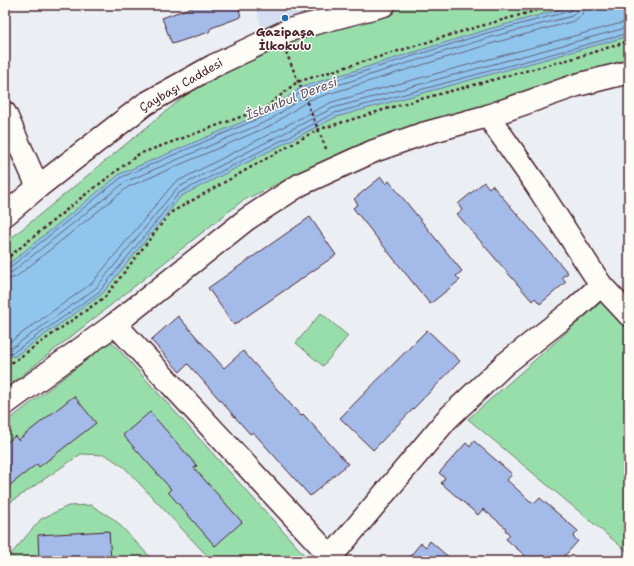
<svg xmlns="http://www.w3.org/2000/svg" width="634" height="566" font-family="'Shantell Sans',sans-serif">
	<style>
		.built { fill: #d6dff1 }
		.green { fill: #98deab; stroke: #717e6b }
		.water { fill: #90c6ee; stroke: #7483a0 }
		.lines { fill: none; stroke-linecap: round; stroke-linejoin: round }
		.shore { stroke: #666279; stroke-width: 1 }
		.building { fill: #a4bbe9; stroke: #4a1f2b }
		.minor-casing { stroke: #4a1f2b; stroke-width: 25 }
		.path { stroke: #4a1f2b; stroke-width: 2.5; stroke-dasharray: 3 3; stroke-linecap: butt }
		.minor { stroke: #fdfcf7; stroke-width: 22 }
		.poi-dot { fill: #1f6fb2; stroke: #fdfcf7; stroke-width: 1.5 }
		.labels { text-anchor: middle; stroke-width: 3; stroke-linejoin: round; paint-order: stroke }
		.poi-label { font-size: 12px; font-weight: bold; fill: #4a1f2b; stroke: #fdfcf7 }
		.street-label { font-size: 12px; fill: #4a1f2b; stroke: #fdfcf7 }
		.water-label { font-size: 13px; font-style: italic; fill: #5f5166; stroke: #fdfcf7 }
	</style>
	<rect width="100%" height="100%" fill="#ebeff4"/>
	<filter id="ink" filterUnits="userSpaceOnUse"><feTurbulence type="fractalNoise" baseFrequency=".025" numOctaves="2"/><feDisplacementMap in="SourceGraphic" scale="8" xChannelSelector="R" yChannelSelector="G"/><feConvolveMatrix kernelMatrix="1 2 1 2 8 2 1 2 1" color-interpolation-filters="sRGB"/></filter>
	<g filter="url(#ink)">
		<!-- built -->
		<polygon class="built" points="255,5 358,5 263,32"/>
		<!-- green -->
		<g class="green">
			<polygon points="365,5 576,5 486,30 302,87 266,112 120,174 5,267 5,243 263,32"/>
			<polygon points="629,36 629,58 511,102 349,149 242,201 5,389 5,356 15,356 102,294 181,196 336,117"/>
			<polygon points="603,300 629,326 629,553 468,419"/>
			<polygon points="321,313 348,336 323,366 296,343"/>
			<polygon points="111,341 310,561 212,561 124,467 106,455 81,454 5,506 5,423"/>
			<polygon points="91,505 115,520 154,561 5,561 41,519 68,506"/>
		</g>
		<!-- water -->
		<polygon class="water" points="576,5 629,5 629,36 336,117 181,196 102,294 15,356 5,356 5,267 120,174 266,112 302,87 486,30"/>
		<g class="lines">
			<!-- shore -->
			<g class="shore">
				<polyline points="5,269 9,268 122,177 267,115 304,90 487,33 570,11 574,5"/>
				<polyline points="5,274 12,272 125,182 270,120 306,95 488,38 572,16 577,11 579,5"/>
				<polyline points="5,280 16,277 128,187 272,125 309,100 490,44 574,21 582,15 585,5"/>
				<polyline points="5,341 11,341 92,283 174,183 332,102 629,21"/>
				<polyline points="5,347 13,347 96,288 177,188 333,108 629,27"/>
				<polyline points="5,353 14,352 100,291 179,193 335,113 629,33"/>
			</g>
		</g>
		<!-- building -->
		<g class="building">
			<polygon points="198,5 238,5 241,17 211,28 209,32 172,44 162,18"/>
			<polygon points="381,177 386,184 389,181 462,271 456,276 460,280 430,304 353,208 358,204 354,199"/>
			<polygon points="484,182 489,188 492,185 568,273 562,277 566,282 540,304 535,298 532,301 457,214 462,210 458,204"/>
			<polygon points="310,217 336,255 234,325 208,288"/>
			<polygon points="178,316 224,368 243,351 301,416 303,414 348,464 310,496 253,432 250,434 188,364 180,372 151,340"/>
			<polygon points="427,330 460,361 373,450 340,418"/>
			<polygon points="74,396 96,423 39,467 37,464 5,489 5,444 15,436 18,440"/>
			<polygon points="150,412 197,466 194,468 242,522 215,546 168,492 171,489 123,435"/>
			<polygon points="474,441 512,474 507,480 530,501 535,503 540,498 578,531 573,537 578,541 560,561 531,561 506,539 510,535 505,530 506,528 483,509 478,515 441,483 445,478 439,473 466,443 470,447"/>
			<polygon points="109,531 111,561 39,561 38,535"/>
			<polygon points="430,541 453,561 406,561 421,543 426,547"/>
		</g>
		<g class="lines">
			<!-- minor casing -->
			<g class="minor-casing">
				<g id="minor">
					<polyline points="5,113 38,187"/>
					<polyline points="488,116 535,183 601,285 629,315"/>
					<polyline points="5,215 38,187 145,104 213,66 289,30 384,5"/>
					<polyline points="115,324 335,561"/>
					<polyline points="5,404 115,324 247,219 301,184 374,151 422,134 488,116 577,85 629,72"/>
					<polyline points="331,557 447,419 505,364 576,308 601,285"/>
				</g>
			</g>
			<!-- path -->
			<g class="path">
				<polyline points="286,52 327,151"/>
				<polyline points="5,260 81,198 139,154 265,108 297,82 470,29 556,5"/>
				<polyline points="5,362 13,362 105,297 170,213 317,130 406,103 578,57 629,41"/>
			</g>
			<!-- minor -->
			<use href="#minor" class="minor"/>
		</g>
	</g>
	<!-- markers -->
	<circle class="poi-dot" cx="285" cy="18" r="4"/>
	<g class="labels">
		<!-- poi labels -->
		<g class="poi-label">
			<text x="285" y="36">Gazipaşa<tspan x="285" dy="14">İlkokulu</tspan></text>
		</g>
		<!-- street labels -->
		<g class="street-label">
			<text transform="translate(181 85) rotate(-30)" y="4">Çaybaşı Caddesi</text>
		</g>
		<!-- water labels -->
		<g class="water-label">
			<text transform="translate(291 98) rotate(-21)" y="5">İstanbul Deresi</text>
		</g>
	</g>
	<!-- margin -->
	<rect width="634" height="566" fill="none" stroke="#fdfcf7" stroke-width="20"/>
	<rect x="10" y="10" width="614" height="546" fill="none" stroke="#4a1f2b" stroke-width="1.5" filter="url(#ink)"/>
</svg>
